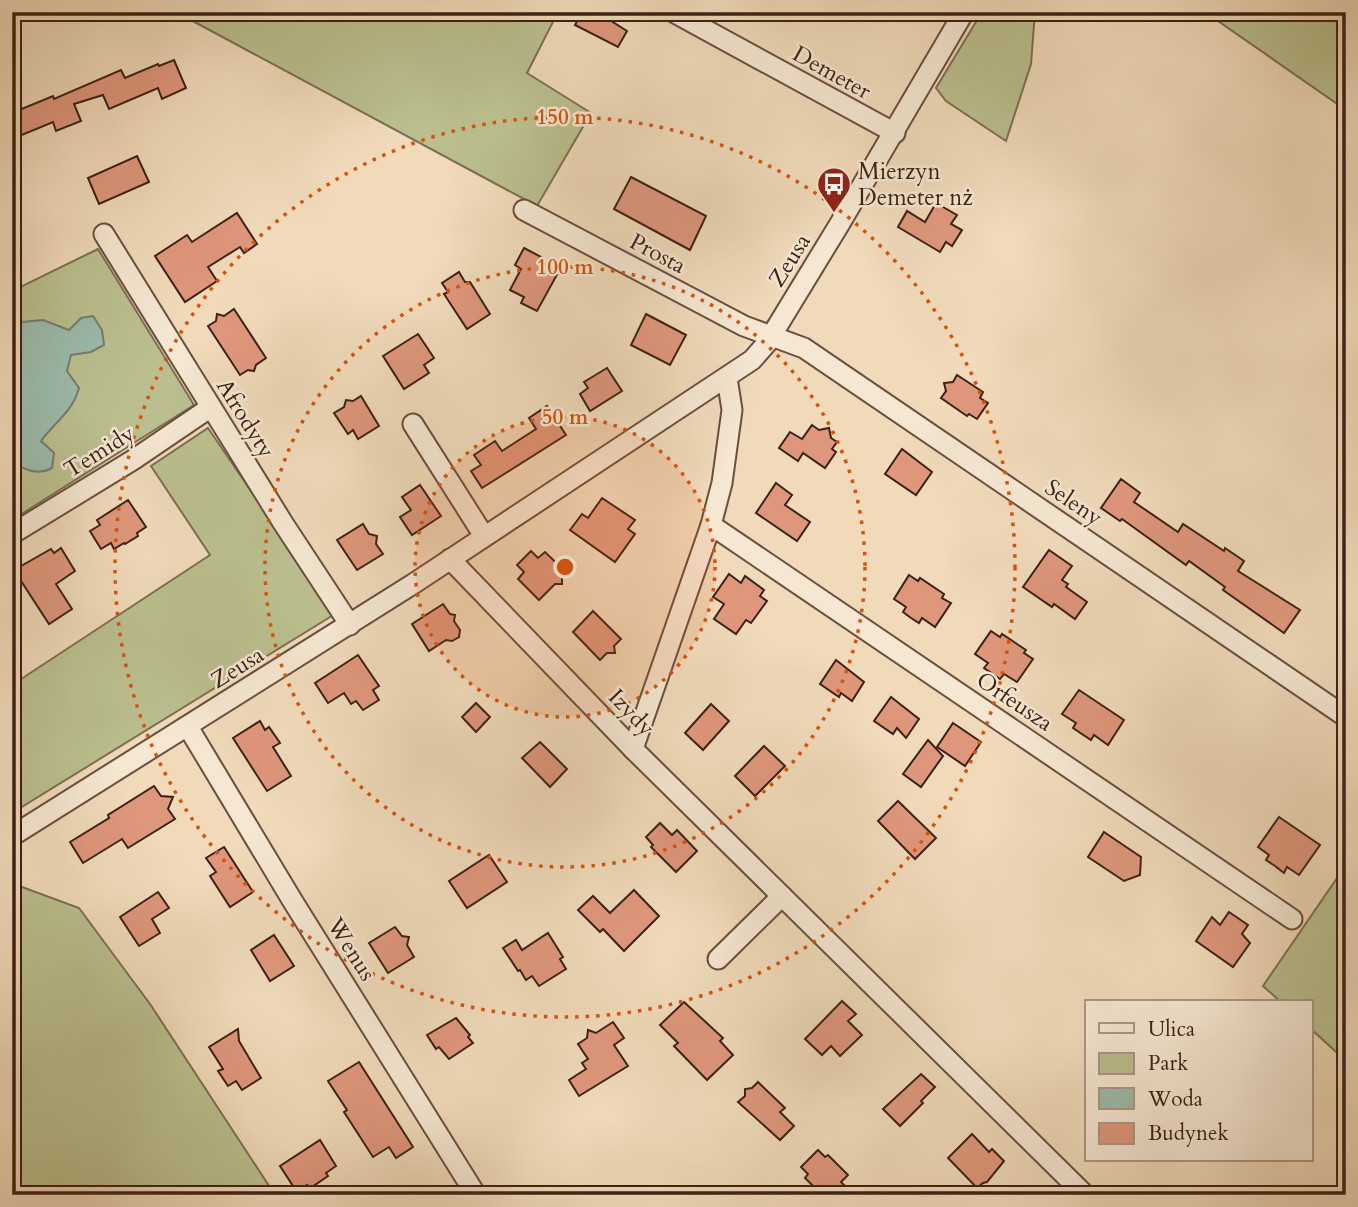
<svg xmlns="http://www.w3.org/2000/svg" width="1358" height="1207" font-family="Cardo,serif">
	<style>
		.green { fill: #bbbf8f; stroke: #7c7052; stroke-width: 2 }
		.water { fill: #9bbbab; stroke: #757d6f; stroke-width: 2 }
		.building { fill: #df977c; stroke: #3d2015; stroke-width: 2 }
		.lines { fill: none; stroke-linecap: round; stroke-linejoin: round }
		.minor-casing { stroke: #6a4e3e; stroke-width: 23 }
		.minor { stroke: #f5e7d2; stroke-width: 19 }
		.ring { fill: none; stroke: #d7530d; stroke-width: 3.5; stroke-dasharray: 3.5 7 }
		.labels { text-anchor: middle; stroke-width: 5; stroke-linejoin: round; paint-order: stroke }
		.street-label { font-size: 23px; fill: #3d2015; stroke: #f5e7d2 }
		.poi-label { font-size: 23px; fill: #3d2015; stroke: #f5e7d2; text-anchor: start }
		.centre { fill: #d7530d; stroke: #f5e7d2; stroke-width: 3.5 }
		.ring-label { font-size: 21px; text-anchor: middle; font-weight: bold; fill: #d7530d; stroke: #f5e7d2; stroke-width: 5; stroke-linejoin: round; paint-order: stroke }
	</style>
	<rect width="100%" height="100%" fill="#f0daba"/>
	<filter id="stains"><feTurbulence type="fractalNoise" baseFrequency=".00286" numOctaves="4"/><feColorMatrix values="0 0 0 0 .2 0 0 0 0 .09 0 0 0 0 .02 0 0 0 .5 -.17"/></filter>
	<radialGradient id="worn" r=".72"><stop offset=".6" stop-color="#630" stop-opacity="0"/><stop offset="1" stop-color="#630" stop-opacity=".3"/></radialGradient>
	<!-- green -->
	<g class="green">
		<polygon points="176,12 558,12 527,73 591,113 537,206"/>
		<polygon points="982,12 1035,12 1031,64 1006,141 946,101 936,88"/>
		<polygon points="1205,12 1346,12 1346,110"/>
		<polygon points="98,249 194,405 12,520 12,291"/>
		<polygon points="208,428 335,614 12,813 12,685 210,555 151,466"/>
		<polygon points="1346,865 1346,1061 1311,1029 1311,1002 1281,1002 1263,986"/>
		<polygon points="22,887 79,908 150,1004 275,1195 12,1195 12,890"/>
	</g>
	<!-- water -->
	<path class="water" d="M93,316l9,14 2,15 -13,7 -20,3 -4,16 12,17c-6,23 -24,34 -38,53l13,12 -2,15c-15,8 -26,2 -40,-6v-139l31,-3 26,10 12,-12z"/>
	<!-- building -->
	<g class="building">
		<polygon points="582,12 597,12 627,31 618,47 575,25"/>
		<polygon points="174,60 186,88 162,99 158,88 109,109 103,95 74,104 81,121 56,131 53,122 12,139 12,113 53,96 54,99 121,70 125,78 158,64 159,66"/>
		<polygon points="137,156 149,182 99,204 88,178"/>
		<polygon points="631,177 706,216 690,250 614,209"/>
		<polygon points="936,203 957,215 951,224 962,230 952,246 946,242 940,252 898,227 907,211 925,222"/>
		<polygon points="237,213 257,244 244,253 240,247 208,267 217,281 185,302 155,256 187,235 192,242"/>
		<polygon points="524,248 543,258 541,262 559,271 537,311 521,303 524,297 510,290 521,269 515,265"/>
		<polygon points="459,272 465,282 470,282 490,314 467,329 444,294 448,292 442,283"/>
		<polygon points="234,309 266,358 256,365 254,371 248,370 240,375 208,326 216,321 217,314 224,316"/>
		<polygon points="646,314 686,335 670,365 631,345"/>
		<polygon points="418,334 434,358 424,365 429,373 404,389 383,356"/>
		<polygon points="607,368 622,391 590,411 580,394 588,388 584,382"/>
		<polygon points="957,375 983,392 980,398 988,403 977,419 969,414 967,416 941,398 946,391 944,383 953,382"/>
		<polygon points="361,396 379,426 358,439 353,430 348,434 334,413 344,407 346,400 353,401"/>
		<polygon points="547,406 566,435 482,488 471,471 481,465 474,455 495,441 502,451 536,429 529,418"/>
		<polygon points="812,425 819,430 829,428 831,438 837,442 832,449 836,452 825,468 803,453 798,461 779,448 790,432 802,439"/>
		<polygon points="902,449 932,472 916,495 885,474"/>
		<polygon points="1121,479 1140,493 1134,502 1178,532 1183,524 1224,551 1225,548 1244,561 1238,571 1300,610 1284,633 1223,590 1225,587 1189,561 1186,565 1122,519 1120,521 1101,508"/>
		<polygon points="776,483 792,495 785,505 810,522 797,541 756,513"/>
		<polygon points="420,485 441,516 412,535 400,517 411,510 402,497"/>
		<polygon points="602,498 635,520 628,529 635,534 615,562 570,530 582,514 588,518"/>
		<polygon points="128,500 146,527 137,533 138,536 125,544 124,543 114,549 111,543 101,549 90,531 100,525 97,520"/>
		<polygon points="363,524 369,534 377,536 376,544 383,554 357,570 337,540"/>
		<polygon points="61,548 75,571 56,584 72,609 49,624 14,570 51,549 54,553"/>
		<polygon points="1049,550 1072,566 1062,580 1068,584 1066,587 1087,602 1075,619 1054,604 1052,607 1023,587"/>
		<polygon points="531,551 538,558 545,552 566,572 562,577 562,584 555,584 539,600 518,579 524,572 517,565"/>
		<polygon points="729,574 741,583 745,576 764,590 760,596 767,601 751,623 746,620 736,634 714,619 724,604 713,597"/>
		<polygon points="909,575 918,581 920,578 944,594 942,598 951,603 935,627 922,618 919,623 911,618 903,612 906,607 894,599"/>
		<polygon points="443,604 450,614 455,615 454,621 460,630 459,637 452,641 446,640 429,651 412,624"/>
		<polygon points="593,611 621,639 614,646 615,653 607,653 600,660 573,632"/>
		<polygon points="991,631 1000,637 1002,634 1026,650 1024,653 1033,659 1017,682 1004,674 1000,679 984,668 988,663 975,654"/>
		<polygon points="358,655 379,686 373,690 379,700 363,710 356,701 351,704 344,693 328,703 315,683"/>
		<polygon points="836,660 864,682 852,701 841,693 839,697 820,684"/>
		<polygon points="1079,690 1124,720 1108,745 1094,735 1091,740 1073,728 1076,723 1062,714"/>
		<polygon points="891,697 919,719 906,738 897,728 893,734 874,721"/>
		<polygon points="476,703 490,717 476,732 462,717"/>
		<polygon points="711,704 729,721 703,750 685,733"/>
		<polygon points="260,721 265,730 269,727 280,743 273,747 291,776 267,791 233,738"/>
		<polygon points="953,723 981,742 965,766 937,747"/>
		<polygon points="928,740 943,756 921,787 903,774"/>
		<polygon points="540,742 567,769 550,787 522,758"/>
		<polygon points="764,746 785,766 755,796 735,776"/>
		<polygon points="154,786 161,796 173,797 168,809 175,819 128,848 122,839 83,863 70,842 109,818 108,815"/>
		<polygon points="898,801 936,838 915,859 878,821"/>
		<polygon points="1279,817 1320,845 1299,875 1287,867 1284,873 1275,866 1266,860 1269,855 1258,847"/>
		<polygon points="660,823 672,835 677,830 697,851 676,872 651,847 653,845 646,837"/>
		<polygon points="1104,832 1141,857 1140,875 1124,881 1088,857"/>
		<polygon points="224,847 253,892 230,907 210,876 216,872 206,858"/>
		<polygon points="489,855 507,882 467,908 449,881"/>
		<polygon points="634,890 659,916 624,951 603,929 600,932 578,910 593,896 610,913"/>
		<polygon points="158,892 169,908 152,919 160,933 139,946 120,917"/>
		<polygon points="1229,912 1248,925 1242,934 1250,943 1233,967 1196,941 1212,917 1220,925"/>
		<polygon points="395,927 402,936 409,937 407,945 414,957 388,973 369,943"/>
		<polygon points="548,933 563,957 560,959 566,969 539,986 532,976 526,980 520,970 518,971 503,948 516,940 522,950"/>
		<polygon points="274,935 294,966 270,981 251,950"/>
		<polygon points="842,1001 856,1014 848,1021 862,1035 840,1056 831,1046 822,1055 805,1039"/>
		<polygon points="684,1002 723,1038 720,1041 733,1055 707,1080 674,1046 678,1043 660,1025"/>
		<polygon points="456,1018 470,1035 468,1037 473,1043 449,1059 439,1047 436,1049 427,1035"/>
		<polygon points="613,1022 624,1038 614,1045 628,1066 579,1096 569,1080 586,1069 582,1063 588,1059 578,1044 587,1038 588,1030 596,1033"/>
		<polygon points="238,1029 239,1041 261,1078 242,1090 236,1081 228,1086 218,1071 223,1069 209,1047"/>
		<polygon points="359,1062 413,1147 396,1158 389,1147 373,1157 344,1112 347,1110 328,1081"/>
		<polygon points="921,1074 935,1087 921,1101 923,1103 900,1126 883,1109"/>
		<polygon points="758,1082 785,1108 780,1112 794,1126 780,1140 738,1102 745,1096 745,1089 752,1088"/>
		<polygon points="972,1134 989,1152 992,1149 1004,1161 987,1182 983,1183 977,1188 948,1158"/>
		<polygon points="320,1140 336,1166 326,1173 328,1176 309,1189 307,1185 297,1192 280,1166"/>
		<polygon points="818,1150 825,1157 828,1155 848,1175 841,1182 844,1185 834,1195 822,1195 805,1178 808,1174 801,1167"/>
	</g>
	<g class="lines">
		<!-- minor casing -->
		<g class="minor-casing">
			<g id="minor">
				<polyline points="673,12 895,133"/>
				<polyline points="524,210 744,326 804,348 1346,717"/>
				<polyline points="104,234 283,523 350,625"/>
				<polyline points="413,424 484,536"/>
				<polyline points="711,525 1292,919"/>
				<polyline points="12,534 133,460 211,407"/>
				<polyline points="450,559 633,749 1085,1195"/>
				<polyline points="188,727 292,900 476,1195"/>
				<polyline points="633,749 711,525 722,483 732,410 727,378"/>
				<polyline points="12,836 413,584 752,360 767,343 839,225 964,12"/>
				<polyline points="718,959 782,896"/>
			</g>
		</g>
		<!-- minor -->
		<use href="#minor" class="minor"/>
	</g>
	<!-- distance rings -->
	<circle cx="565" cy="567" r="150" fill="#d7530d" fill-opacity=".12"/>
	<g class="ring">
		<circle cx="565" cy="567" r="150"/>
		<circle cx="565" cy="567" r="300"/>
		<circle cx="565" cy="567" r="450"/>
	</g>
	<!-- icons -->
	<defs>
		<g id="bus-pin" transform="scale(1.75)"><path d="M0 17L-7.5 6A9.5 9.5 0 1 1 7.5 6Z" fill="#8f2418" stroke="#f5e7d2"/><path d="M-5-6H5V4H4V6H2V4H-2V6H-4V4H-5ZM-3.5-4V0h7V-4ZM-3.5 1.2v1.5H-2V1.2ZM2 1.2v1.5H3.5V1.2Z" fill="#fff"/></g>
	</defs>
	<g fill-rule="evenodd">
		<use href="#bus-pin" x="834" y="184"/>
	</g>
	<g class="labels">
		<!-- street labels -->
		<g class="street-label">
			<text transform="translate(832 72) rotate(29)" y="8">Demeter</text>
			<text transform="translate(658 253) rotate(28)" y="8">Prosta</text>
			<text transform="translate(789 260) rotate(-58)" y="8">Zeusa</text>
			<text transform="translate(246 418) rotate(58)" y="8">Afrodyty</text>
			<text transform="translate(99 451) rotate(-32)" y="8">Temidy</text>
			<text transform="translate(1074 502) rotate(34)" y="8">Seleny</text>
			<text transform="translate(237 667) rotate(-32)" y="8">Zeusa</text>
			<text transform="translate(1015 701) rotate(34)" y="8">Orfeusza</text>
			<text transform="translate(632 712) rotate(46)" y="8">Izydy</text>
			<text transform="translate(352 949) rotate(58)" y="8">Wenus</text>
		</g>
		<!-- poi labels -->
		<g class="poi-label">
			<text x="858" y="179">Mierzyn<tspan x="858" dy="26">Demeter nż</tspan></text>
		</g>
	</g>
	<circle cx="565" cy="567" r="10" class="centre"/>
	<g class="ring-label">
		<text x="565" y="124">150 m</text>
		<text x="565" y="274">100 m</text>
		<text x="565" y="424">50 m</text>
	</g>
	<!-- margin -->
	<rect width="1358" height="1207" fill="none" stroke="#f0daba" stroke-width="42"/>
	<rect x="14" y="14" width="1330" height="1179" fill="none" stroke="#3d2015" stroke-width="3.5"/>
	<rect x="21" y="21" width="1316" height="1165" fill="none" stroke="#3d2015" stroke-width="2"/>
	<!-- legend -->
	<rect x="1085" y="1000" width="228" height="161" fill="#f5e7d2" stroke="#ab9786" stroke-width="2"/>
	<rect x="1099" y="1023" width="35" height="10" fill="#f5e7d2" stroke="#ab9786" stroke-width="2"/>
	<text x="1148" y="1036" font-size="21" fill="#3d2015">Ulica</text>
	<rect x="1099" y="1053" width="35" height="21" fill="#bbbf8f" stroke="#ab9786" stroke-width="2"/>
	<text x="1148" y="1070" font-size="21" fill="#3d2015">Park</text>
	<rect x="1099" y="1088" width="35" height="21" fill="#9bbbab" stroke="#ab9786" stroke-width="2"/>
	<text x="1148" y="1106" font-size="21" fill="#3d2015">Woda</text>
	<rect x="1099" y="1123" width="35" height="21" fill="#df977c" stroke="#ab9786" stroke-width="2"/>
	<text x="1148" y="1140" font-size="21" fill="#3d2015">Budynek</text>
	<rect width="100%" height="100%" filter="url(#stains)"/>
	<rect width="100%" height="100%" fill="url(#worn)"/>
</svg>
